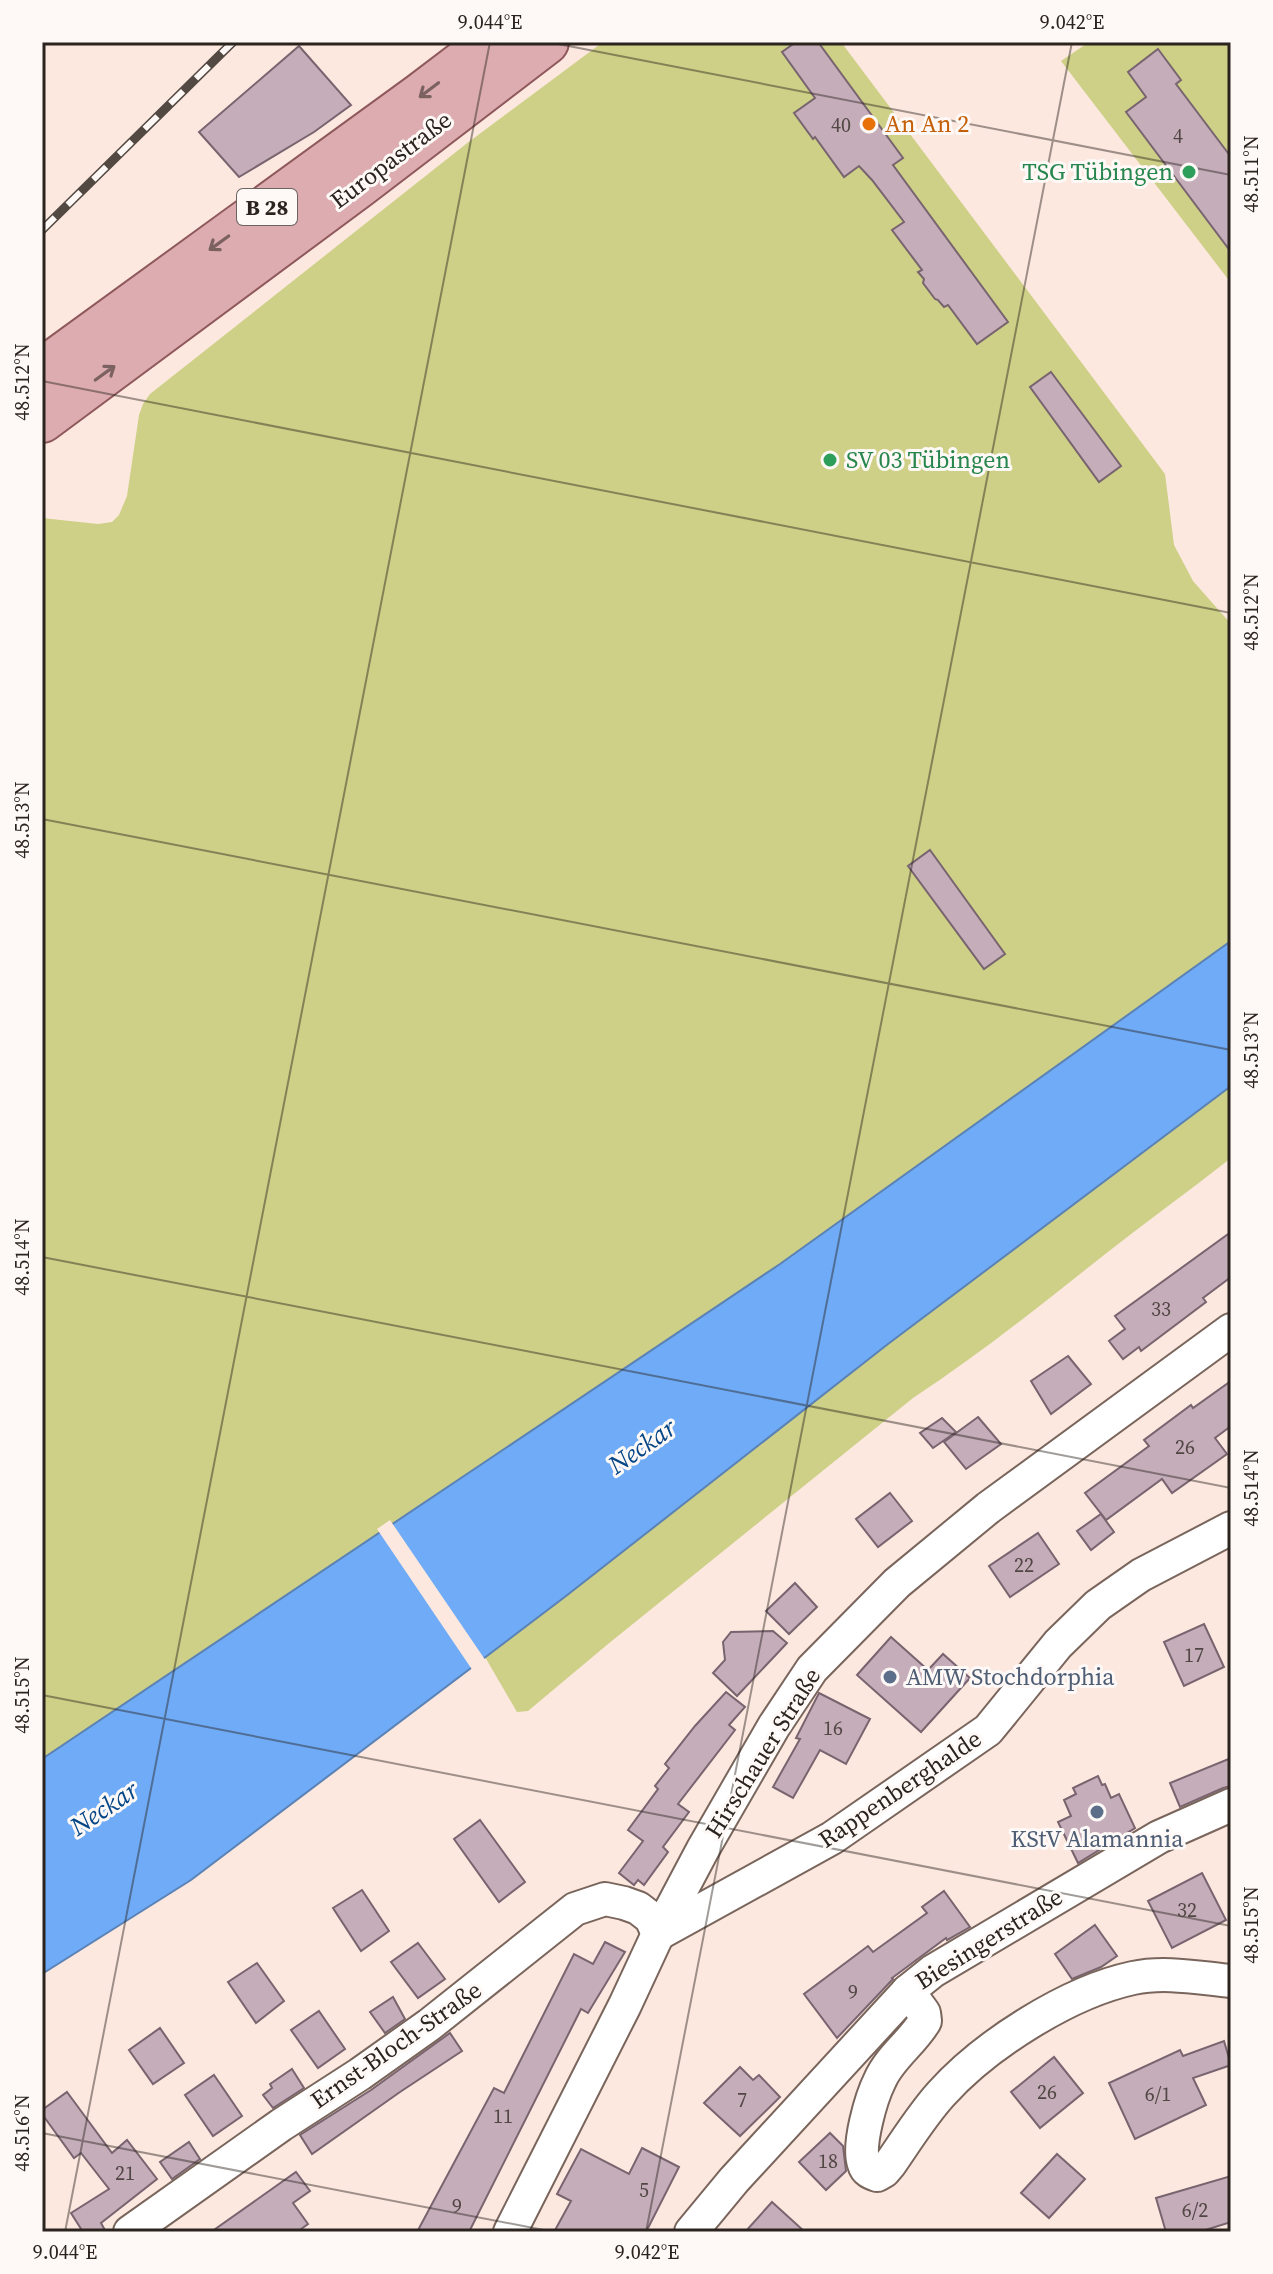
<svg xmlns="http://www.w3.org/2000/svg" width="1273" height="2274" font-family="'Source Serif 4',serif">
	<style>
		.green { fill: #cdd086 }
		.water { fill: #6fabf6; stroke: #5b82b5; stroke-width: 2 }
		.pier { fill: #fce8df }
		.building { fill: #c5aeba; stroke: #78646f; stroke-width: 2 }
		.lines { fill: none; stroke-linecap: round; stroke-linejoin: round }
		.minor-casing { stroke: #79655b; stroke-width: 36 }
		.primary-casing { stroke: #8f585a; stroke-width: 48 }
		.minor { stroke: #fff; stroke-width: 32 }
		.primary { stroke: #dcacb0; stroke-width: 44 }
		.rail-casing { stroke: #534943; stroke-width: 9 }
		.rail { stroke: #fef9f7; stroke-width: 6; stroke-dasharray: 18; stroke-linecap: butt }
		.oneway { stroke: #7b6160 }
		.ticks { fill: none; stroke: #2b231e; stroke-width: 2; stroke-opacity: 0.45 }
		.food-dot { fill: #e8710a; stroke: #fef9f7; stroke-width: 3 }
		.leisure-dot { fill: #2e9e5b; stroke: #fef9f7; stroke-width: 3 }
		.service-dot { fill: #5c6f8a; stroke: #fef9f7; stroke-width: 3 }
		.labels { text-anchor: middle; stroke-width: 6; stroke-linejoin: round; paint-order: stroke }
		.number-label { font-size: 20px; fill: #524645 }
		.shield { fill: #fef9f7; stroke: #6a635f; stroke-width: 2 }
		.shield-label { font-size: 22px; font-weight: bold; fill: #2b231e }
		.food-label { font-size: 24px; fill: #c56008; stroke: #fef9f7; text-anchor: start }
		.street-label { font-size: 24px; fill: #2b231e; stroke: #fef9f7 }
		.leisure-label { font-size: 24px; fill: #27864d; stroke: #fef9f7; text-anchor: end }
		.service-label { font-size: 24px; fill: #4e5e75; stroke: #fef9f7; text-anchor: start }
		.water-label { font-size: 26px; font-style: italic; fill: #054687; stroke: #fef9f7 }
		.neatline { fill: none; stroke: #2b231e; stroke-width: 3 }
		.ticks-label { font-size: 20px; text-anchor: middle; fill: #2b231e }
	</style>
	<rect width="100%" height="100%" fill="#fce8df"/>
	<!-- green -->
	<g class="green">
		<polygon points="603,42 841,42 1165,474 1174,545 1193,581 1231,624 1231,941 780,1264 42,1759 42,518 98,524 112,522 119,515 127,496 139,415 143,404 150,394 466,144"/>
		<polygon points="1089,42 1231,42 1231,283 1061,61"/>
		<path d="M1231,1086v72c-42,33 -85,64 -127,97 -62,49 -125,100 -191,143l-305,246 -80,67 -11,1 -32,-55 403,-313z"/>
	</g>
	<!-- water -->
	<polygon class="water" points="1231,941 1231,1086 888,1344 566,1596 191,1880 42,1974 42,1759 780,1264"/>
	<!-- pier -->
	<polygon class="pier" points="390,1520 486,1661 473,1671 377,1529"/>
	<!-- building -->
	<g class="building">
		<polygon points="796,42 818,42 903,158 893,165 1008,322 977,344 948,305 944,307 938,300 935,299 923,283 924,279 918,272 922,270 892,230 904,222 872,180 859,166 844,177 815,137 813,139 794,113 815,98 782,52"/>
		<polygon points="299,46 351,105 314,132 239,177 199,132"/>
		<polygon points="1158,49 1181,80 1176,84 1231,157 1231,252 1126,112 1146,97 1128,72"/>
		<polygon points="1051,372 1121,466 1099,482 1030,387"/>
		<polygon points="930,850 1005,954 984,969 908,866"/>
		<polygon points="1231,1232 1231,1277 1203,1298 1206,1302 1141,1351 1139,1347 1123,1359 1109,1341 1125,1329 1115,1316"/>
		<polygon points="1068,1356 1091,1384 1051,1414 1031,1381"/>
		<polygon points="1231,1381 1231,1426 1215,1438 1227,1454 1172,1493 1162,1479 1106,1520 1085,1493 1149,1446 1144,1440 1191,1405 1193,1408"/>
		<polygon points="978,1417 1001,1444 966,1469 944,1442"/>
		<polygon points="942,1418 956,1432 933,1448 920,1433"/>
		<polygon points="890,1493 912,1521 878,1547 856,1519"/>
		<polygon points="1101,1514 1114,1532 1091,1550 1077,1531"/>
		<polygon points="1038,1533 1059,1564 1010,1597 989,1566"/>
		<polygon points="795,1583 817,1607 789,1634 766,1611"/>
		<polygon points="1204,1624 1224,1667 1184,1686 1164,1642"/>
		<polygon points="773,1631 787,1643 737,1696 713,1673 725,1660 723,1642 731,1632"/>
		<polygon points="891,1637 928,1670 943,1654 970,1678 921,1732 857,1675"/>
		<polygon points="726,1692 745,1707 729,1725 735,1730 678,1804 689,1812 663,1847 668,1852 644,1885 638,1880 634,1885 619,1873 643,1841 628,1830 658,1789 655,1786 669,1768 665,1764 695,1726"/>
		<polygon points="819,1693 870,1719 846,1764 820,1750 793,1798 773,1787 800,1739 796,1738"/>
		<polygon points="1231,1758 1231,1786 1223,1788 1180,1807 1170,1783"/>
		<polygon points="1098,1776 1102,1785 1105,1784 1111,1798 1119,1794 1135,1828 1078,1863 1058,1822 1071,1816 1064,1800 1076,1794 1073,1788"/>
		<polygon points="480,1820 525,1882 499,1902 454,1839"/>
		<polygon points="1202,1873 1226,1920 1172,1948 1148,1901"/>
		<polygon points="362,1890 389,1931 361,1951 333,1908"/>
		<polygon points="944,1891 970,1927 947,1940 946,1938 892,1978 893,1979 837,2038 804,1994 868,1946 873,1952 927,1913 922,1907"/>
		<polygon points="1095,1925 1117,1956 1101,1967 1072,1979 1055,1954"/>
		<polygon points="605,1942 625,1952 588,2013 581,2009 469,2232 417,2232 494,2088 504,2093 574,1954 593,1964"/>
		<polygon points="418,1943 445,1979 418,1998 391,1962"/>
		<polygon points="257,1963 284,2001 256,2023 228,1982"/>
		<polygon points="393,1997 405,2019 385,2033 370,2012"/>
		<polygon points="319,2011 345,2049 318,2068 291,2030"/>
		<polygon points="160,2028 184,2063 153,2084 129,2050"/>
		<polygon points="450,2033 462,2051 400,2092 312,2154 300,2135 371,2090"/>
		<polygon points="1224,2041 1231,2065 1193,2078 1206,2105 1135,2139 1109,2083 1180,2050 1183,2056"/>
		<polygon points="1054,2057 1083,2093 1040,2128 1011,2092"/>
		<polygon points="740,2067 753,2080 759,2075 780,2097 740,2136 704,2103"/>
		<polygon points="292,2069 304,2088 273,2108 263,2095 272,2088 270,2084"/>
		<polygon points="214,2075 242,2116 213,2136 185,2095"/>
		<polygon points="67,2092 112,2153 127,2140 157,2179 101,2223 106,2232 83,2232 71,2213 109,2189 81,2153 74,2158 42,2114 42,2110"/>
		<polygon points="830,2133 843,2146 846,2171 826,2190 799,2162"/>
		<polygon points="189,2142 200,2159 172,2179 160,2162"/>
		<polygon points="642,2148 679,2167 646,2232 554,2232 571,2201 557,2194 581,2149 629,2174"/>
		<polygon points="1057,2154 1085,2179 1049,2218 1021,2193"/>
		<polygon points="296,2172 310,2191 293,2203 308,2224 297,2232 211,2232"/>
		<polygon points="1231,2176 1231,2222 1199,2232 1166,2232 1156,2198"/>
		<polygon points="772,2202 805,2232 745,2232"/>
	</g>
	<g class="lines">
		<!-- minor casing -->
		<g class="minor-casing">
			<g id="minor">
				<polyline points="658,1934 832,1838 988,1730 1058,1644 1098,1605 1141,1575 1231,1528"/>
				<path d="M908,1991l16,22 1,8c-12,21 -35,36 -45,59 -9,18 -23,66 -16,84 2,7 7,9 13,11l7,-4 6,-7c16,-23 32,-49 51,-70 44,-49 127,-102 192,-116 32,-7 66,0 98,3"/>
				<polyline points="130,2232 281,2125 360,2074 429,2025 575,1909 605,1899 624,1903 638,1908 651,1918 658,1934"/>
				<polyline points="510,2232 625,2005 658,1934 703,1849 774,1726 812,1669 897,1583 988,1508 1231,1330"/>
				<polyline points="691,2232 734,2180 908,1991 933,1971 1159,1837 1231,1805"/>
			</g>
		</g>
		<!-- primary casing -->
		<g class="primary-casing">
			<g id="primary">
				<polyline points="42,371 420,96 491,42"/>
				<polyline points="42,420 359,185 546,42"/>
			</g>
		</g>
		<!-- minor -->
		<use href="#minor" class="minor"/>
		<!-- primary -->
		<use href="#primary" class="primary"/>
		<!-- rail casing -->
		<g class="rail-casing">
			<polyline id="rail" points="42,230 233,42"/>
		</g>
		<!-- rail -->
		<use href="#rail" class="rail"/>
	</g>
	<!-- one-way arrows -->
	<defs><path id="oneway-shaft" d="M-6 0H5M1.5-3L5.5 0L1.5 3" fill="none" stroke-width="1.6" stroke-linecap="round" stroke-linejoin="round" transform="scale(2)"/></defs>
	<g class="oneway">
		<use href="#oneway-shaft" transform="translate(429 90) rotate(143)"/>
		<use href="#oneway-shaft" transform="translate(219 243) rotate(144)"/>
		<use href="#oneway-shaft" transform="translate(105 373) rotate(-36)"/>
	</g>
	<!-- ticks -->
	<path class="ticks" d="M548,42l683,133M42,381l1189,232M42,819l1189,231M42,1257l1189,231M42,1695l1189,231M42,2133l512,99M65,2232l425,-2190M646,2232l426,-2190M1228,2232l3,-15"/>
	<!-- markers -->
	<circle class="food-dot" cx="869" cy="124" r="8"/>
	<g class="leisure-dot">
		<circle cx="1189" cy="172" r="8"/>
		<circle cx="830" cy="460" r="8"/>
	</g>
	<g class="service-dot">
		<circle cx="890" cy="1677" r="8"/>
		<circle cx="1097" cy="1812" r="8"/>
	</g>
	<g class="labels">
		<!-- number labels -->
		<g class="number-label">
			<text x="841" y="132">40</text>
			<text x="1178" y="143">4</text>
			<text x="1161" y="1316">33</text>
			<text x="1185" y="1454">26</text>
			<text x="1024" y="1572">22</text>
			<text x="1194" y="1662">17</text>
			<text x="833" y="1735">16</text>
			<text x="1187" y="1917">32</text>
			<text x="853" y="1999">9</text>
			<text x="1047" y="2099">26</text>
			<text x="1158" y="2101">6/1</text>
			<text x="742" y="2107">7</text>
			<text x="503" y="2123">11</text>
			<text x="828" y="2168">18</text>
			<text x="125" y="2180">21</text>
			<text x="644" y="2197">5</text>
			<text x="457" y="2213">9</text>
			<text x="1195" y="2217">6/2</text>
		</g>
		<!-- shield labels -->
		<rect class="shield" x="237" y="189" width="60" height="36" rx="6"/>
		<g class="shield-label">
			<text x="267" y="215">B 28</text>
		</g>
		<!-- food labels -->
		<g class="food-label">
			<text x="885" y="132">An An 2</text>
		</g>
		<!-- street labels -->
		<g class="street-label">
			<text transform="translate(391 160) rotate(-37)" y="8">Europastraße</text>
			<text transform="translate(763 1753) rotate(-58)" y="8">Hirschauer Straße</text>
			<text transform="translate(900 1789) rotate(-34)" y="8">Rappenberghalde</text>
			<text transform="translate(989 1939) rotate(-32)" y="8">Biesingerstraße</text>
			<text transform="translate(396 2045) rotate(-35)" y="8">Ernst-Bloch-Straße</text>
		</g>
		<!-- leisure labels -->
		<g class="leisure-label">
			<text x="1173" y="180">TSG Tübingen</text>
			<text x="846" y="468" text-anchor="start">SV 03 Tübingen</text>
		</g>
		<!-- service labels -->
		<g class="service-label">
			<text x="906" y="1685">AMW Stochdorphia</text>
			<text x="1097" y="1847" text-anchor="middle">KStV Alamannia</text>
		</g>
		<!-- water labels -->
		<g class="water-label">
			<text transform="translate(642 1446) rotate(-35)" y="9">Neckar</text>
			<text transform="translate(104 1808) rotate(-34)" y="9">Neckar</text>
		</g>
	</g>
	<!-- border -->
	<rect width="1273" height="2274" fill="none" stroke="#fef9f7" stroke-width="88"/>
	<rect x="44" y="44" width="1185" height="2186" class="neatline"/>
	<g class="ticks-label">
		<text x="490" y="29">9.044°E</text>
		<text x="1072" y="29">9.042°E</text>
		<text transform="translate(1251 174) rotate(-90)" y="7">48.511°N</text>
		<text transform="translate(22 382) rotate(-90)" y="7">48.512°N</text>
		<text transform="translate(1251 612) rotate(-90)" y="7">48.512°N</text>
		<text transform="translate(22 820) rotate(-90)" y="7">48.513°N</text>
		<text transform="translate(1251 1050) rotate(-90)" y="7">48.513°N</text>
		<text transform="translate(22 1257) rotate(-90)" y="7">48.514°N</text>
		<text transform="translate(1251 1488) rotate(-90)" y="7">48.514°N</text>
		<text transform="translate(22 1695) rotate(-90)" y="7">48.515°N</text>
		<text transform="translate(1251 1925) rotate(-90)" y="7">48.515°N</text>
		<text transform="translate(22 2133) rotate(-90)" y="7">48.516°N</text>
		<text x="65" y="2259">9.044°E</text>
		<text x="647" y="2259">9.042°E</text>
	</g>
</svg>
